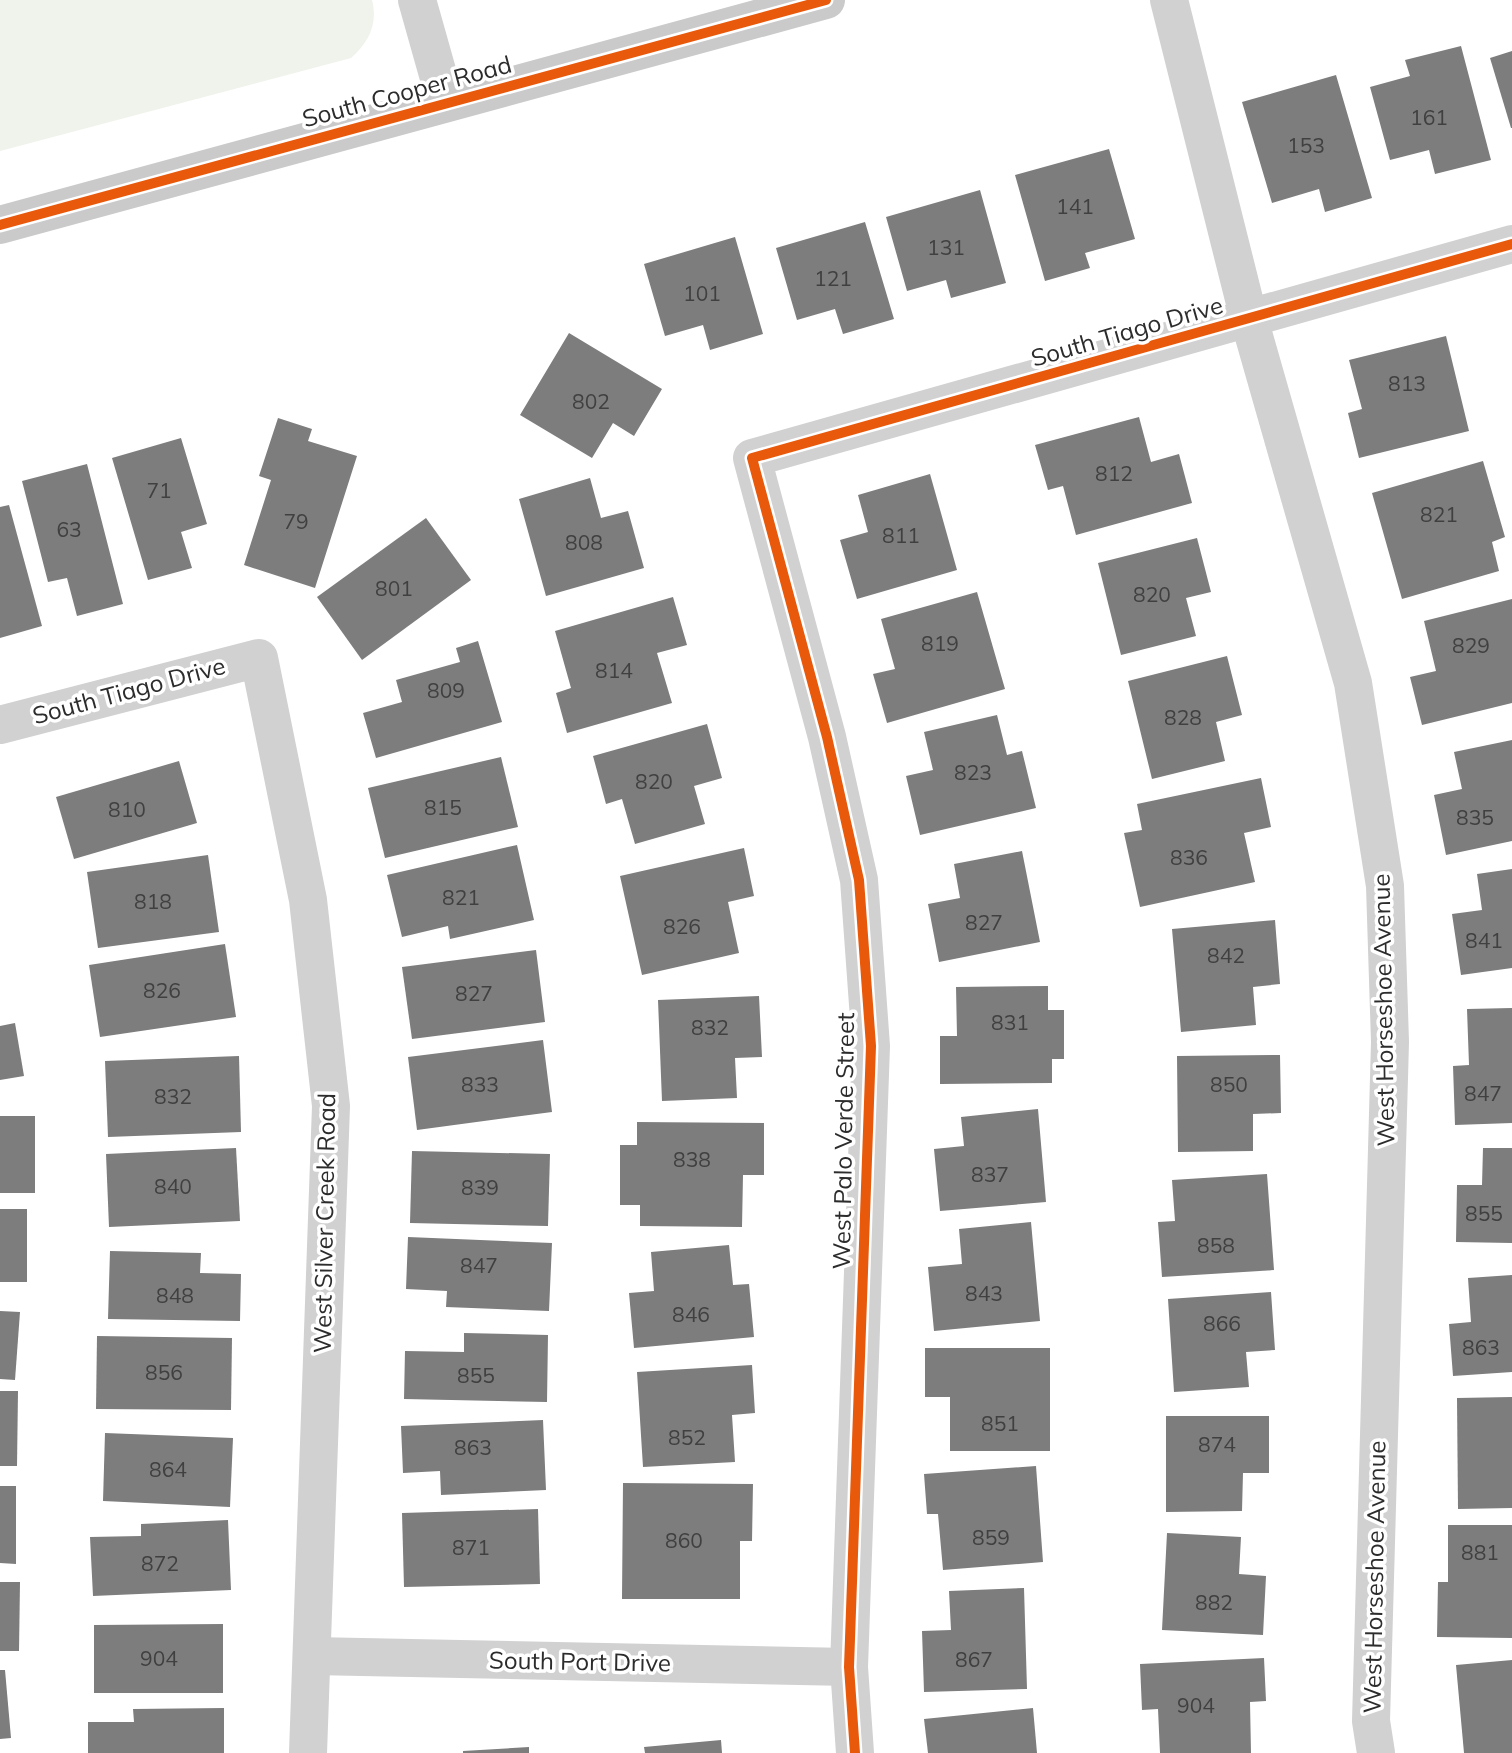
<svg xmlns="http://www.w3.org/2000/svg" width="1512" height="1753" font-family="Mulish,sans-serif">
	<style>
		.green { fill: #eff3eb }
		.building { fill: #7d7d7d }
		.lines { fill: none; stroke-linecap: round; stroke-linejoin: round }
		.minor { stroke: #d1d1d1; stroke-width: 38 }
		.secondary { stroke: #cacaca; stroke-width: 38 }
		.cycleway-casing { stroke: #fff; stroke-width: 15 }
		.cycleway { stroke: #e8590c; stroke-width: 10 }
		.labels { text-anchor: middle; stroke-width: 7; stroke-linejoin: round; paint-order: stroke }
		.number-label { font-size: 21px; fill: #404040 }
		.street-label { font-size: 24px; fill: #2c2c2c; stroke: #fff }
	</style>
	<rect width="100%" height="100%" fill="#fff"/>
	<!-- green -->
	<path class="green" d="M0,0h372c6,24 -3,42 -21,58l-351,93z"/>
	<!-- building -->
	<g class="building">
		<polygon points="1461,46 1491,160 1435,174 1429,150 1390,160 1370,87 1410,76 1405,60"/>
		<polygon points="1512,51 1512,128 1511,128 1490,58"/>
		<polygon points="1336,75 1372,198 1325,212 1319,189 1272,203 1242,102"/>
		<polygon points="1109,149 1135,239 1085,253 1090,268 1045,281 1015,175"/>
		<polygon points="980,190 1006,283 951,298 946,280 907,291 886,217"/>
		<polygon points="865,222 894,319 843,334 835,309 797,320 776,248"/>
		<polygon points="735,237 763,334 710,350 703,325 665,336 644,264"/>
		<polygon points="569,333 662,389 634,436 613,423 592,458 520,415"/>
		<polygon points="1446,336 1469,431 1359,458 1348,413 1362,409 1349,360"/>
		<polygon points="1139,417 1151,462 1179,454 1192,503 1076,535 1063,486 1048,490 1035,445"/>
		<polygon points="278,418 312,429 308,441 357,456 315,588 244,565 271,480 259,476"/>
		<polygon points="181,438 207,524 181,532 192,568 148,580 112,458"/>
		<polygon points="1483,461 1505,537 1492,542 1499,571 1402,599 1372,493"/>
		<polygon points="87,464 123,604 77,616 67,578 48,582 22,481"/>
		<polygon points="930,474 957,570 857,599 840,540 868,532 858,495"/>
		<polygon points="590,478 601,518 628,511 644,568 546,596 519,499"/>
		<polygon points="9,505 42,626 0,638 0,507"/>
		<polygon points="426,518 471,580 362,660 317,597"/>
		<polygon points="1197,538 1211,592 1186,598 1196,636 1121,655 1098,563"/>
		<polygon points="977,592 1005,689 887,723 873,674 895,669 881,619"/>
		<polygon points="673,597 687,645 657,653 672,703 567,733 556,693 571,688 555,631"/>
		<polygon points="1512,599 1512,703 1422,725 1410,677 1436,671 1424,621"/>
		<polygon points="478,641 502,722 376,758 363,713 402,702 396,680 460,662 456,648"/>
		<polygon points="1227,656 1242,715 1216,722 1225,761 1152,779 1128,681"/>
		<polygon points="997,715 1007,755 1022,751 1036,808 920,835 906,776 933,770 924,732"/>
		<polygon points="707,724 722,778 694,786 705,824 635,844 622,799 606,804 593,756"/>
		<polygon points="1512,740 1512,841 1446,855 1434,795 1462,789 1454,752"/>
		<polygon points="501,757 518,827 385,858 368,788"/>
		<polygon points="179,761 197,823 74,859 56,797"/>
		<polygon points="1261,778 1271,827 1244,833 1255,882 1140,907 1124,833 1142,830 1137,804"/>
		<polygon points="517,845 534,920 450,939 448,926 402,937 387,875"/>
		<polygon points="744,848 754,896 728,902 739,953 642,975 620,876"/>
		<polygon points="1022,851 1040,942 939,962 928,904 960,898 954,864"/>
		<polygon points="208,855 219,932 98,948 87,872"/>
		<polygon points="1512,869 1512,968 1461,975 1452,914 1482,910 1477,874"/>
		<polygon points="1275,920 1280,984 1253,987 1256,1025 1181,1032 1172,929"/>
		<polygon points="225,944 236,1017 100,1037 89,965"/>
		<polygon points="536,950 545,1022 412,1039 402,967"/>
		<polygon points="1048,986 1048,1010 1064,1010 1064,1059 1052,1059 1052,1083 940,1084 940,1036 957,1036 956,987"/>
		<polygon points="759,996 762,1057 735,1058 737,1098 662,1101 658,1000"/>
		<polygon points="1512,1008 1512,1123 1455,1125 1453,1066 1469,1065 1467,1009"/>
		<polygon points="15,1023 24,1076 0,1080 0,1026"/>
		<polygon points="543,1040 552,1112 417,1130 408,1057"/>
		<polygon points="1280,1055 1281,1113 1253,1114 1253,1151 1178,1152 1177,1056"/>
		<polygon points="239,1056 241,1132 108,1137 105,1061"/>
		<polygon points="1038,1109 1046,1202 940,1211 934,1149 964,1146 961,1117"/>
		<rect x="0" y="1116" width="35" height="77"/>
		<polygon points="637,1122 764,1123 764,1175 743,1175 742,1227 640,1226 640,1205 620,1205 620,1145 637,1145"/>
		<polygon points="236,1148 240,1221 109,1227 106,1154"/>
		<polygon points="1483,1148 1512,1148 1512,1243 1456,1242 1457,1185 1482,1185"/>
		<polygon points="412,1151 550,1154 548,1226 410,1223"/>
		<polygon points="1267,1174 1274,1270 1162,1277 1158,1222 1175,1221 1172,1180"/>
		<rect x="0" y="1209" width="27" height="73"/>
		<polygon points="1031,1222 1040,1321 934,1331 928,1267 962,1264 959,1229"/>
		<polygon points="408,1237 552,1243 549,1311 446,1307 447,1291 406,1289"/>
		<polygon points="729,1245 733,1285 749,1284 754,1337 634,1348 629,1293 654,1291 651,1252"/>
		<polygon points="110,1251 201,1253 200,1273 241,1274 240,1321 108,1319"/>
		<polygon points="1512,1275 1512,1372 1453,1376 1449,1324 1471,1322 1468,1278"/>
		<polygon points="1271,1292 1275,1350 1246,1352 1249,1387 1174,1392 1168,1299"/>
		<polygon points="0,1311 20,1312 15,1380 0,1379"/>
		<polygon points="464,1333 548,1335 547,1402 404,1399 405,1351 464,1352"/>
		<polygon points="97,1336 232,1338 231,1410 96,1409"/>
		<polygon points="925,1348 1050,1348 1050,1451 950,1451 950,1397 925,1397"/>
		<polygon points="752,1365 755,1413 732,1415 735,1462 643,1467 637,1372"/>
		<polygon points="0,1391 18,1391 17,1466 0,1466"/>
		<polygon points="1512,1397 1512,1508 1458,1509 1457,1398"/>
		<polygon points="1166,1416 1269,1416 1269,1473 1243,1473 1242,1511 1166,1512"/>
		<polygon points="543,1420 546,1490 441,1495 440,1471 403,1473 401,1426"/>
		<polygon points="105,1433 233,1438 230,1507 103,1501"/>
		<polygon points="1036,1466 1043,1562 943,1570 938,1514 927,1514 924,1474"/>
		<polygon points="623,1483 753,1484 752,1541 740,1541 740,1599 622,1599"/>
		<polygon points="0,1486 16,1486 16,1564 0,1563"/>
		<polygon points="538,1509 540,1584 404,1587 402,1513"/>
		<polygon points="228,1520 231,1590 93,1596 90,1537 141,1536 141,1524"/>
		<polygon points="1448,1525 1512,1525 1512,1638 1437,1637 1438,1582 1448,1582"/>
		<polygon points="1167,1533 1241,1537 1239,1574 1266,1576 1263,1635 1162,1630"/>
		<polygon points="0,1582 20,1582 19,1651 0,1651"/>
		<polygon points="1024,1588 1027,1689 924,1692 922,1631 951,1630 949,1591"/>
		<polygon points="223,1624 223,1693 94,1693 94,1625"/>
		<polygon points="1264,1658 1266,1701 1250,1702 1251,1753 1160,1753 1158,1709 1142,1710 1140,1664"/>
		<polygon points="1512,1660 1512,1753 1464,1753 1456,1665"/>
		<polygon points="0,1670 5,1670 11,1738 0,1739"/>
		<polygon points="224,1708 224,1753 88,1753 88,1722 134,1722 133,1709"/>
		<polygon points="1033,1708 1037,1753 928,1753 924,1719"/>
		<polygon points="721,1740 722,1753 645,1753 644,1747"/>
		<polygon points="529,1747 529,1753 463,1753 463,1751"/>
	</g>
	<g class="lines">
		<!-- minor -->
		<g class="minor">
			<polyline points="417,0 446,103"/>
			<polyline points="1169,0 1249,319 1353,683 1385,886 1390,1042 1371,1721 1376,1753"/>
			<polyline points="0,725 259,658 308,900 331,1106 308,1753"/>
			<polyline points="312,1656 849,1667"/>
			<polyline points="855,1753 849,1667 871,1046 859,880 827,737 752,458 1512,244"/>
		</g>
		<!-- secondary -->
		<polyline class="secondary" points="0,225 826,0"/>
		<!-- cycleway casing -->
		<g class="cycleway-casing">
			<g id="cycleway">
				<polyline points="0,225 826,0"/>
				<polyline points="855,1753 849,1667 871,1046 859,880 827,737 752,458 1512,244"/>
			</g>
		</g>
		<!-- cycleway -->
		<use href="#cycleway" class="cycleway"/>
	</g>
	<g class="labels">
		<!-- number labels -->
		<g class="number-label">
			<text x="1429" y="125">161</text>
			<text x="1306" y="153">153</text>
			<text x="1075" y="214">141</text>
			<text x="946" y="255">131</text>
			<text x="833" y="286">121</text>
			<text x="702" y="301">101</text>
			<text x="1407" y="391">813</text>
			<text x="591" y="409">802</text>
			<text x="1114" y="481">812</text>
			<text x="159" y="498">71</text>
			<text x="1439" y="522">821</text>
			<text x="296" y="529">79</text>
			<text x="69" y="537">63</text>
			<text x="901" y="543">811</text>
			<text x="584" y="550">808</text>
			<text x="394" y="596">801</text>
			<text x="1152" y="602">820</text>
			<text x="940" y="651">819</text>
			<text x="1471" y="653">829</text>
			<text x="614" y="678">814</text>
			<text x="446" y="698">809</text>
			<text x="1183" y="725">828</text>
			<text x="973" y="780">823</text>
			<text x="654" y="789">820</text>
			<text x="443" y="815">815</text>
			<text x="127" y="817">810</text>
			<text x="1475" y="825">835</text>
			<text x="1189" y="865">836</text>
			<text x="461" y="905">821</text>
			<text x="153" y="909">818</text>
			<text x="984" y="930">827</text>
			<text x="682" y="934">826</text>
			<text x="1484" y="948">841</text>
			<text x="1226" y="963">842</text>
			<text x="162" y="998">826</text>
			<text x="474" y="1001">827</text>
			<text x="1010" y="1030">831</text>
			<text x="710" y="1035">832</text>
			<text x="480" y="1092">833</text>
			<text x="1229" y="1092">850</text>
			<text x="1483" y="1101">847</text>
			<text x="173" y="1104">832</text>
			<text x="692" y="1167">838</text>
			<text x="990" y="1182">837</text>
			<text x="173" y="1194">840</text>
			<text x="480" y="1195">839</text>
			<text x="1484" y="1221">855</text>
			<text x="1216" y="1253">858</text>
			<text x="479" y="1273">847</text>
			<text x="984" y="1301">843</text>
			<text x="175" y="1303">848</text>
			<text x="691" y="1322">846</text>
			<text x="1222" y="1331">866</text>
			<text x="1481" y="1355">863</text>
			<text x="164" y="1380">856</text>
			<text x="476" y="1383">855</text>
			<text x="1000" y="1431">851</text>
			<text x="687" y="1445">852</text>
			<text x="1217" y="1452">874</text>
			<text x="473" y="1455">863</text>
			<text x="168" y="1477">864</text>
			<text x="991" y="1545">859</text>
			<text x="684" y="1548">860</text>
			<text x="471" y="1555">871</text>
			<text x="1480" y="1560">881</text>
			<text x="160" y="1571">872</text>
			<text x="1214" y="1610">882</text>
			<text x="159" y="1666">904</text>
			<text x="974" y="1667">867</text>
			<text x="1196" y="1713">904</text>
		</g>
		<!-- street labels -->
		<g class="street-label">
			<text transform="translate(407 92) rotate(-15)" y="8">South Cooper Road</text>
			<text transform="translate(1127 332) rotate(-16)" y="8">South Tiago Drive</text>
			<text transform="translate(129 691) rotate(-15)" y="8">South Tiago Drive</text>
			<text transform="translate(1384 1010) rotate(-91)" y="8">West Horseshoe Avenue</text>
			<text transform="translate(844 1141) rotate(-89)" y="8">West Palo Verde Street</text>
			<text transform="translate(325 1223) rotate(-89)" y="8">West Silver Creek Road</text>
			<text transform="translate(1375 1577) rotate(-89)" y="8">West Horseshoe Avenue</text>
			<text transform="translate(580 1662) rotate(1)" y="8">South Port Drive</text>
		</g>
	</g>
</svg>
